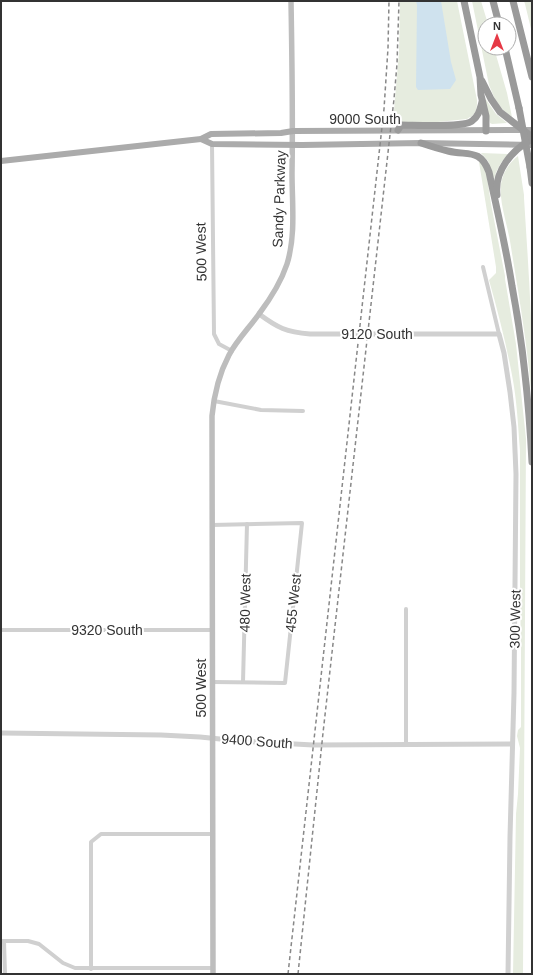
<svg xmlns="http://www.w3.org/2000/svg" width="533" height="975" font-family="Arial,sans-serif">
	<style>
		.green { fill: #e6ecdf }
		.water { fill: #cfe2ee }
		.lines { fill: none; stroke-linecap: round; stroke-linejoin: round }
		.minor { stroke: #d0d0d0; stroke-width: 4 }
		.tertiary { stroke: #d0d0d0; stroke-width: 5 }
		.secondary { stroke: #bdbdbd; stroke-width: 5.5 }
		.primary { stroke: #ababab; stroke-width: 6 }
		.motorway { stroke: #9a9a9a; stroke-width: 7 }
		.rail { stroke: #888; stroke-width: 1.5; stroke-dasharray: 4 3; stroke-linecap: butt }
		.motorway-bridge { stroke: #9a9a9a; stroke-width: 7 }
		.labels { text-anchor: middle; stroke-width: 4; stroke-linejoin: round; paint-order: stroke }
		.street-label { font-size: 14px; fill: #333; stroke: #fff }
	</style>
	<rect width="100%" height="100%" fill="#fff"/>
	<!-- green -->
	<g class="green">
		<path d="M400,1h57l20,99c0,7 0,12 -6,17h-1l-3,2 -29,3h-45l6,-70z"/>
		<polygon points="472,1 481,1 488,24 485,24 485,48 494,48 507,93 512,117 503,110 495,99 489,85"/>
		<polygon points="524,1 532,1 532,33 525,4"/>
		<polygon points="485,98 496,114 507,123 492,124 490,123"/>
		<path d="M481,153l27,1c-7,8 -12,16 -14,26l-6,-19z"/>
		<path d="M518,156l6,39v3c4,65 9,128 8,193h-1c-4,-50 -13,-100 -21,-150 -3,-18 -11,-39 -9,-57 2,-12 8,-21 17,-28z"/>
		<path d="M480,161l6,10 5,33 14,72v3l11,65 10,95 -3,535h-10l3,-160 2,-20 2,-46 -3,-12 1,-6 3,-3v-78l-1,-56v-142c-2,-25 -3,-51 -8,-76 -6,-32 -14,-63 -23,-95l7,-7v-6l-17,-105z"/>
	</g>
	<!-- water -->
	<polygon class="water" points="416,1 441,1 451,62 456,80 450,89 418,90 416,87 417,5"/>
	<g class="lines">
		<!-- minor -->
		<g class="minor">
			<polyline points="212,144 214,334 219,344 232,351"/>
			<polyline points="483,267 499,334"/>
			<polyline points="214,401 261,410 303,411"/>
			<polyline points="212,525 302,523 285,683 213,682"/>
			<polyline points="406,609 406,744"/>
			<polyline points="1,630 213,630"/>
			<polyline points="243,682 247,524"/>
			<polyline points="1,941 28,941 39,944 63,963 75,968 213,968"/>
			<polyline points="4,941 5,974"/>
			<polyline points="91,969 91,842 101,834 212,834"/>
		</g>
		<!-- tertiary -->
		<g class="tertiary">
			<path d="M259,314c19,14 27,18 51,20h189l5,19 6,39 4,35 2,47 -2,219 -4,144 -2,137"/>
			<polyline points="1,733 161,735 200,737 240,741 313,745 512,744"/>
		</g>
		<!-- secondary -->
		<path class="secondary" d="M213,974l-1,-558c2,-21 7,-42 17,-61 8,-15 20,-27 30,-41 12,-16 22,-32 28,-50 9,-29 5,-61 5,-91 1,-57 0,-115 -1,-172"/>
		<!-- primary -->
		<g class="primary">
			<polyline points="201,139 212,144 302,145 421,143 532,145"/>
			<polyline points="1,161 201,139 211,134 281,133 293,131 532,130"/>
		</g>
		<!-- motorway -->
		<g class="motorway">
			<polyline points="464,1 480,77 481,95 486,116 486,131"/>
			<polyline points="493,1 499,24"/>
			<polyline points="513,1 532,77"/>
			<polyline points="505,48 519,108"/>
			<polyline points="482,81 491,99 500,112 532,137"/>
			<path d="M398,130l3,-5c14,0 62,3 71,-4 7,-5 8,-12 10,-19"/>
			<path d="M421,143c9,3 18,6 27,8 20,5 32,-3 41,21 8,38 17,75 23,114 11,58 17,117 20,176"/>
			<polyline points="530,167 532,183"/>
			<path d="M497,195c-3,-24 15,-45 35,-56"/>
		</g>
		<!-- rail -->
		<g class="rail">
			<polyline points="288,974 384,109 388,48 389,1"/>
			<polyline points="298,974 323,733 394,99 397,64 399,1"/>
		</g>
		<!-- motorway-bridge -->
		<polyline class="motorway-bridge" points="519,108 530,167"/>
	</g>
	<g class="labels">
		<!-- street labels -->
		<g class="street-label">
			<text x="365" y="124">9000 South</text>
			<text transform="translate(279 199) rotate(-88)" y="5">Sandy Parkway</text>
			<text transform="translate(201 252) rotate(-91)" y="5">500 West</text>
			<text x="377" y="339">9120 South</text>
			<text transform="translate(245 603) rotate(-89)" y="5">480 West</text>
			<text transform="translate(293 603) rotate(-84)" y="5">455 West</text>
			<text transform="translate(515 619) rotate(-89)" y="5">300 West</text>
			<text x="107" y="635">9320 South</text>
			<text transform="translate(201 688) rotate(-90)" y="5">500 West</text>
			<text transform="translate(257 741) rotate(4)" y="5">9400 South</text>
		</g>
	</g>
	<!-- border -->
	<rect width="533" height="975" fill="none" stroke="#333333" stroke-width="4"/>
	<!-- north arrow -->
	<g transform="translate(497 36)"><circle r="19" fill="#ffffff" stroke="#adadad"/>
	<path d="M0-3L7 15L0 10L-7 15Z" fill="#e63946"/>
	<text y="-6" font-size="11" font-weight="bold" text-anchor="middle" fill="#333333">N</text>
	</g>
</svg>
